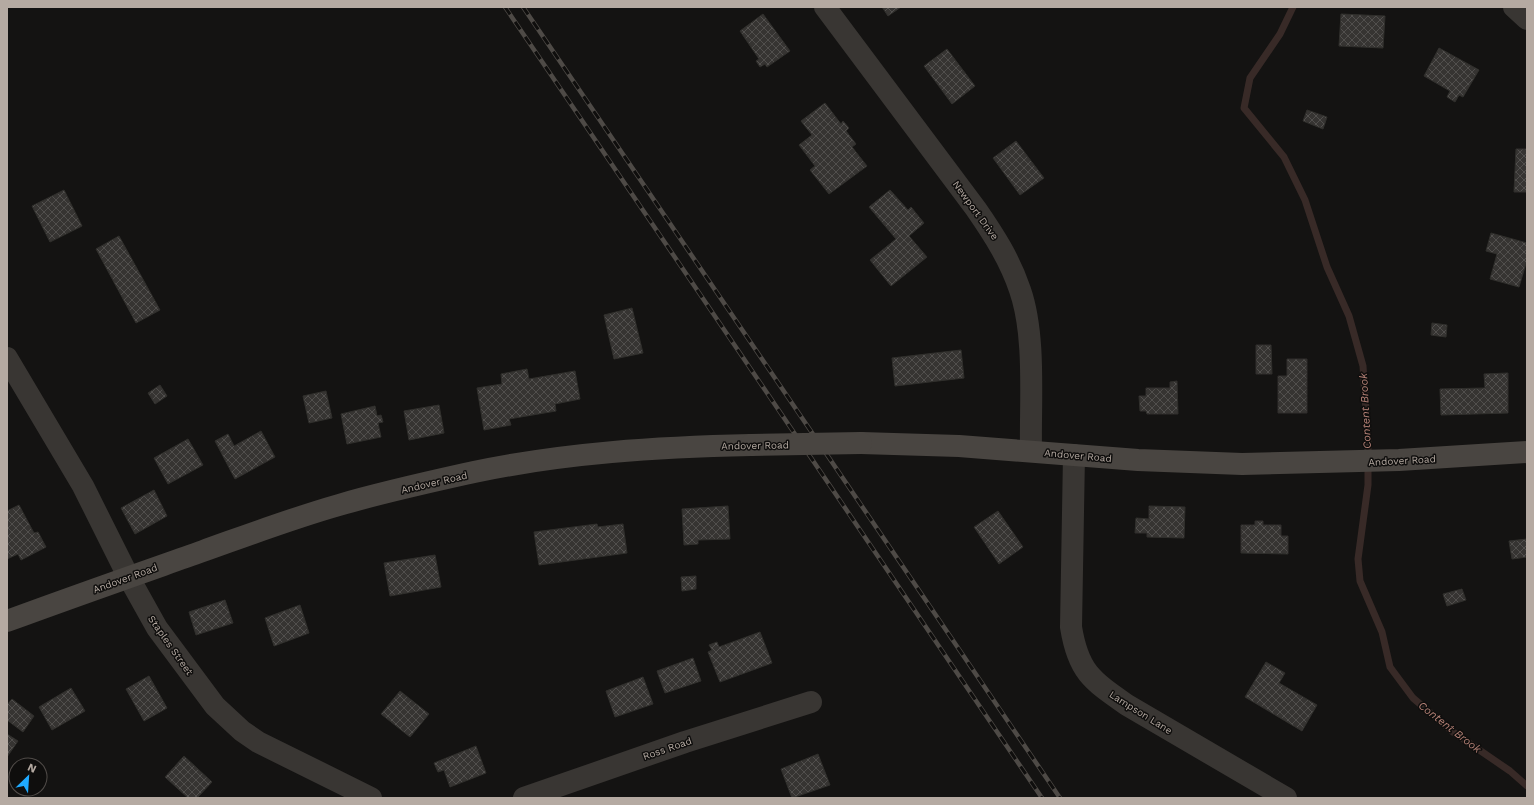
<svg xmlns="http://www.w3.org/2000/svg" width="1534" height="805" font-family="'Work Sans',sans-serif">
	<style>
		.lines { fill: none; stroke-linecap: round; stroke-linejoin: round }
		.stream { stroke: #382a27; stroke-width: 7 }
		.building { fill: url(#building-cross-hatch); stroke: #302f2c }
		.street { stroke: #393633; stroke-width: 22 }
		.secondary { stroke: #494541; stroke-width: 22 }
		.rail-casing { stroke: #4e4a46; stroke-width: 4.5 }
		.rail { stroke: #0f0e0d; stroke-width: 3; stroke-dasharray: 9; stroke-linecap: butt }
		.secondary-bridge { stroke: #494541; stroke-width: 22 }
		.labels { text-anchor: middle; stroke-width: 3; stroke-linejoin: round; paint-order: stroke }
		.street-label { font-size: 10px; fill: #b5aaa2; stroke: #0f0e0d }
		.water-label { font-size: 11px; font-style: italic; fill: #b48176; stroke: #0f0e0d }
	</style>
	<defs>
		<pattern id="building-cross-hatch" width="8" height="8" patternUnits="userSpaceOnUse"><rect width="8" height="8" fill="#363432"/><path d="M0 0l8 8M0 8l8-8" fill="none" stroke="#514f4d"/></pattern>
	</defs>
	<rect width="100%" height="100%" fill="#141312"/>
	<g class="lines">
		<!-- stream -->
		<polyline class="stream" points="1293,7 1280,34 1250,78 1244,108 1284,157 1305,200 1327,267 1349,316 1363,366 1368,441 1368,485 1358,559 1360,581 1382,632 1390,667 1413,698 1453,732 1510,771 1527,786"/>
	</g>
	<!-- building -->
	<g class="building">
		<polygon points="882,7 901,7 888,16"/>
		<polygon points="763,14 790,51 767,67 765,64 760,67 756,61 759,59 740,31"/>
		<polygon points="1341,14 1385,16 1383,48 1339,46"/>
		<polygon points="1439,48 1479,70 1463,97 1459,95 1455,102 1447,97 1450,91 1424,76"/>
		<polygon points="947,49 975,86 952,104 924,66"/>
		<polygon points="825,103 841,124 843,121 849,128 846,131 856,144 852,147 867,166 829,194 810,170 815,166 799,145 812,135 801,121"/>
		<polygon points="1307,110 1327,117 1323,129 1303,121"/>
		<polygon points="1016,141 1044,178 1020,195 993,158"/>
		<polygon points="1516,149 1527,149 1527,192 1514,192"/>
		<polygon points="64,190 82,226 50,242 32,206"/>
		<polygon points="890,190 908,210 911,207 924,223 909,236 927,257 891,286 870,260 896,239 869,207"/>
		<polygon points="1491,233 1527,243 1527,260 1519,287 1490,279 1497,254 1486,251"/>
		<polygon points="119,236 160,310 136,323 96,249"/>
		<polygon points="632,308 643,353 614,359 604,315"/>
		<polygon points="1432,323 1447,325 1446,337 1431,335"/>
		<polygon points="1256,345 1271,345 1272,374 1256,374"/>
		<polygon points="961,350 964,378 895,386 892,358"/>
		<polygon points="1287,359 1307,359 1307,413 1278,413 1278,376 1287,376"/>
		<polygon points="527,369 529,379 575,371 580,399 555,404 556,411 509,419 511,425 484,430 477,388 502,384 501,374"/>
		<polygon points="1508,373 1508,413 1441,415 1440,389 1485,388 1484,374"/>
		<polygon points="1177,381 1178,414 1147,414 1146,411 1140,411 1139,396 1146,396 1146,388 1170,388 1170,382"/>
		<polygon points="160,385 167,396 155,404 148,393"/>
		<polygon points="326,391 332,418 309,423 303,396"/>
		<polygon points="439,405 444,433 409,440 404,411"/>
		<polygon points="375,406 377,416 381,415 383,422 378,423 381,437 347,444 341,414"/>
		<polygon points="261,431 275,457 235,479 215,441 228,434 234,446"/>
		<polygon points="188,439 203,465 168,484 154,458"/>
		<polygon points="154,490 167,516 135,534 121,508"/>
		<polygon points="19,505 34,533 38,532 46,547 21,560 18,554 7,559 7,511"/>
		<polygon points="728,506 730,539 698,540 698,544 684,545 682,509"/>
		<polygon points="1149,506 1185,507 1184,538 1147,537 1147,533 1135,533 1136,518 1149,519"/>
		<polygon points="998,511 1023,547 999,564 974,527"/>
		<polygon points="1255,521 1263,521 1263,525 1281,525 1281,536 1288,536 1288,554 1241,553 1241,525 1255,525"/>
		<polygon points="597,524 598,527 623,524 627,553 539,565 534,532"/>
		<polygon points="1527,539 1527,557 1512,559 1509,541"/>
		<polygon points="435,555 441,587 390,596 384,563"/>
		<polygon points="696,576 696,589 682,591 681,577"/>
		<polygon points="1462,589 1466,600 1447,606 1443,594"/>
		<polygon points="225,600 233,623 196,635 189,612"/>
		<polygon points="300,605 309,633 274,646 265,618"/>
		<polygon points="760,632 772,663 720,682 708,652 712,650 709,645 717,642 719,647"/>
		<polygon points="693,658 701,681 665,693 657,671"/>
		<polygon points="1266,662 1285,673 1279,683 1317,705 1302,731 1245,697"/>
		<polygon points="149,676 167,708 144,721 126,689"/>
		<polygon points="643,677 653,704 615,717 606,691"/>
		<polygon points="71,688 85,711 52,730 39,707"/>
		<polygon points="400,691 429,714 410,737 381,714"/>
		<polygon points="12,699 34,716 23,732 7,720 7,705"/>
		<polygon points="7,734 18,741 7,757"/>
		<polygon points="476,746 486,773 450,787 444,770 438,772 434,763"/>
		<polygon points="818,754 830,785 792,798 781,769"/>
		<polygon points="184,756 212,782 197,798 188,798 165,777"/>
	</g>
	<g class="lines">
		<!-- street -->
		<g class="street">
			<path d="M825,7l151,202c18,26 34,51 44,81 16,46 10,112 11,161"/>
			<polyline points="1514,7 1527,19"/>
			<polyline points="7,358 83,486 128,576 157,628 215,706 242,731 258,742 371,798"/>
			<path d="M1074,455l-3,172c7,44 20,53 56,78l159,93"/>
			<polyline points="524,798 685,742 811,702"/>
		</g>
		<!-- secondary -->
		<g class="secondary">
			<polyline points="861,443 959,446 1138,460 1242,464 1399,460 1527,452"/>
			<path d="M7,621c65,-24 131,-47 196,-70 45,-16 90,-33 136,-46 44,-13 90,-23 135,-33 90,-19 184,-25 277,-27"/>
		</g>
		<!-- rail casing -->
		<g class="rail-casing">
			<g id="rail">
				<polyline points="505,7 1042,798"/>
				<polyline points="523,7 1060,798"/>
			</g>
		</g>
		<!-- rail -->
		<use href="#rail" class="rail"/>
		<!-- secondary-bridge -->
		<polyline class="secondary-bridge" points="751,445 861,443"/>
	</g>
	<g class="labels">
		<!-- street labels -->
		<g class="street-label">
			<text transform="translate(976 210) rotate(54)" y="4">Newport Drive</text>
			<text transform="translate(755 445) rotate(-1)" y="4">Andover Road</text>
			<text transform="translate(1078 455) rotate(5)" y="4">Andover Road</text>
			<text transform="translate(1402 460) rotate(-3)" y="4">Andover Road</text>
			<text transform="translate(434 482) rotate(-13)" y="4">Andover Road</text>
			<text transform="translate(125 578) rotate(-20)" y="4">Andover Road</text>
			<text transform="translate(171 645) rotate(55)" y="4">Staples Street</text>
			<text transform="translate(1141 712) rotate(32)" y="4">Lampson Lane</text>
			<text transform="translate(667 748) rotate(-19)" y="4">Ross Road</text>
		</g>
		<!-- water labels -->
		<g class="water-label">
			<text transform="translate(1365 411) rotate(-93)" y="4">Content Brook</text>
			<text transform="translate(1450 727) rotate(38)" y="4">Content Brook</text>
		</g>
	</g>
	<!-- border -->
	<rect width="1534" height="805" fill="none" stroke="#b5aaa2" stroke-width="16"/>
	<!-- north arrow -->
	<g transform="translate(28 777) rotate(25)"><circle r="19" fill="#0f0e0d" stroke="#514c49"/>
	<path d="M0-3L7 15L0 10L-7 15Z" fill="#1faaff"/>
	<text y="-6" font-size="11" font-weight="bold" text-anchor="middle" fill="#b5aaa2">N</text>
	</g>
</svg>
